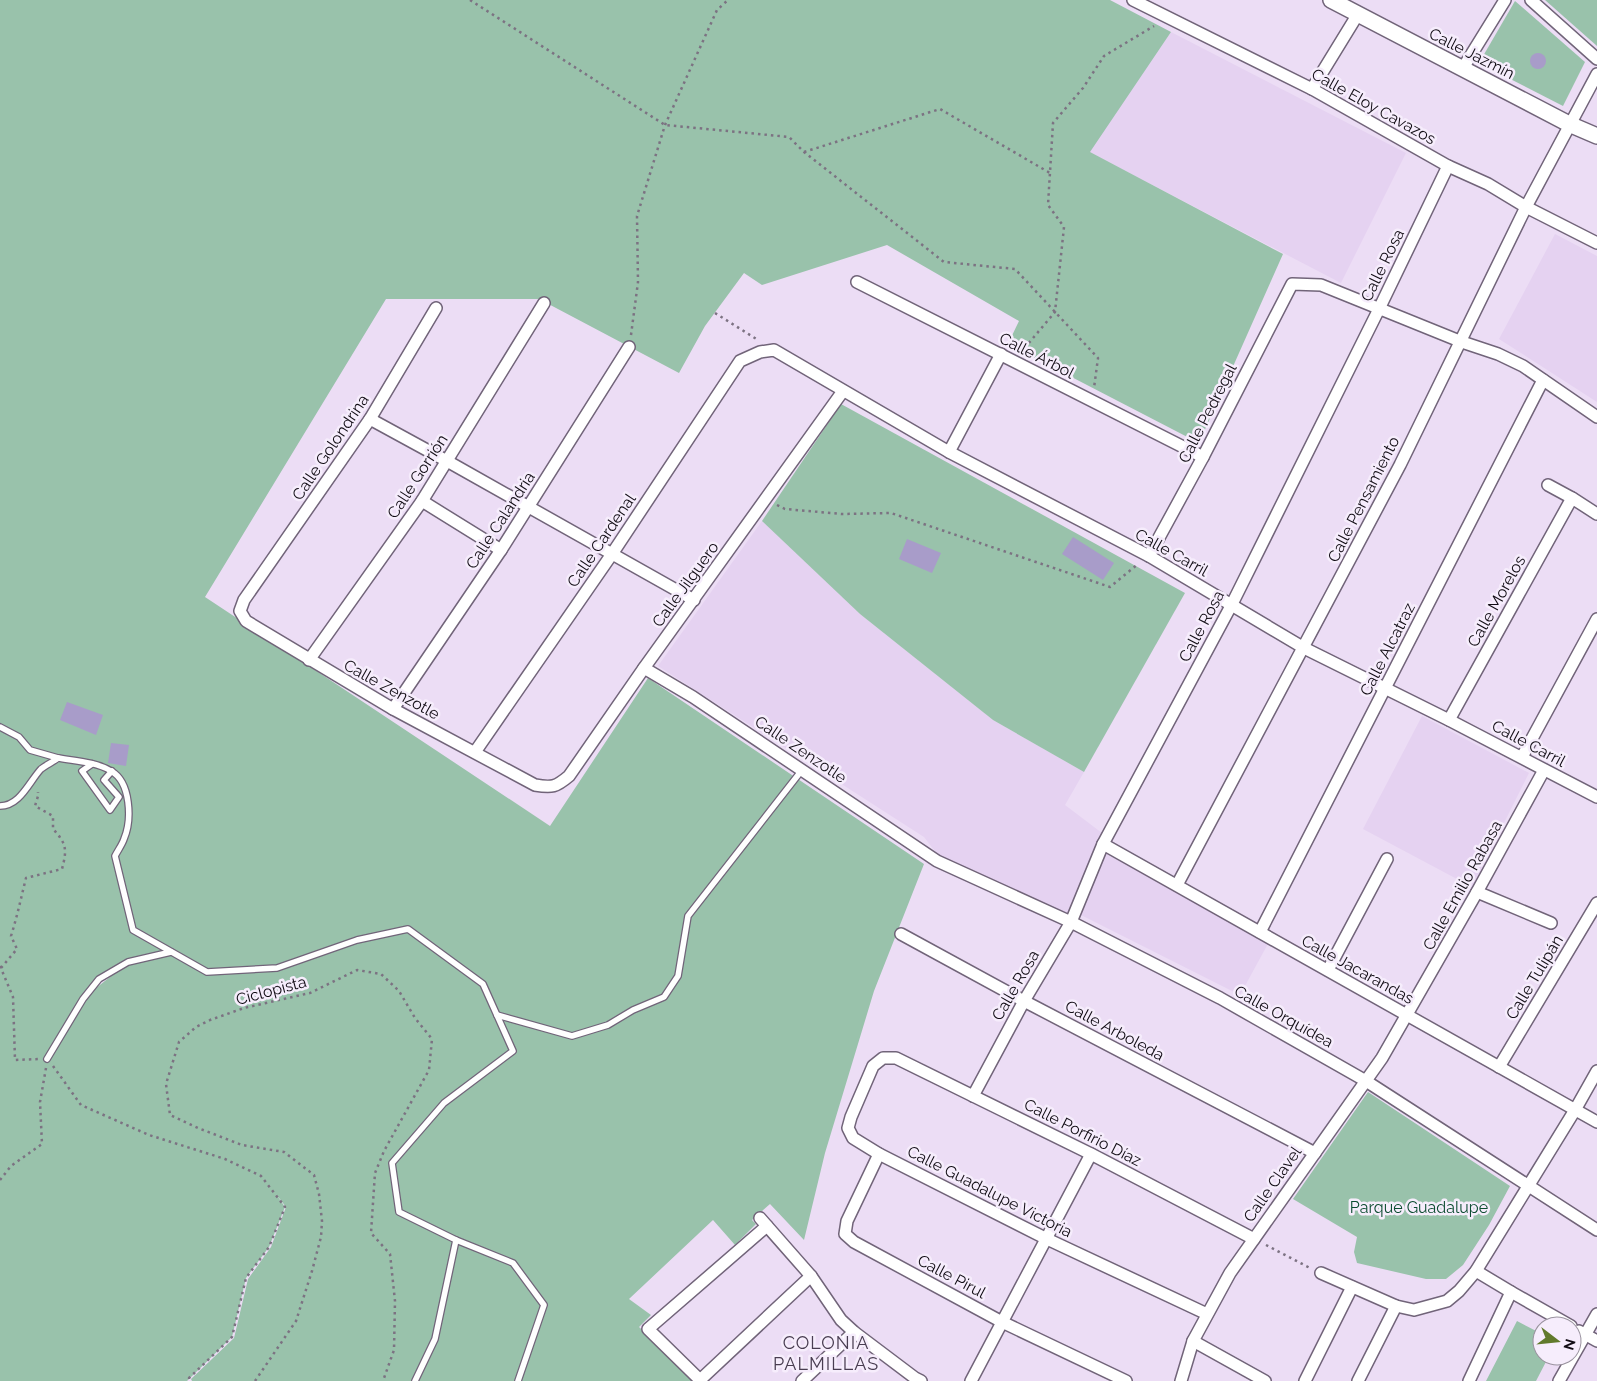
<svg xmlns="http://www.w3.org/2000/svg" width="1597" height="1381" font-family="Raleway,sans-serif">
	<style>
		.built { fill: #e5d2f1 }
		.green { fill: #99c2ab; fill-rule: evenodd }
		.building { fill: #a89cc9 }
		.lines { fill: none; stroke-linecap: round; stroke-linejoin: round }
		.service-casing { stroke: #716479; stroke-width: 8 }
		.minor-casing { stroke: #716479; stroke-width: 14 }
		.tertiary-casing { stroke: #716479; stroke-width: 18 }
		.path { stroke: #7c7282; stroke-width: 2.5; stroke-dasharray: 2.5 4; stroke-linecap: butt }
		.service { stroke: #fff; stroke-width: 5.5 }
		.minor { stroke: #fff; stroke-width: 11 }
		.tertiary { stroke: #fff; stroke-width: 15 }
		.labels { text-anchor: middle; stroke-width: 5; stroke-linejoin: round; paint-order: stroke }
		.street-label { font-size: 16px; fill: #110c14; stroke: #f6edfc }
		.park-label { font-size: 16px; fill: #0c4c31; stroke: #f6edfc }
		.neighbourhood-label { font-size: 18px; letter-spacing: 1px; fill: #493d51; stroke: #f6edfc }
	</style>
	<rect width="100%" height="100%" fill="#ecddf5"/>
	<!-- built -->
	<g class="built">
		<polygon points="1171,32 1406,153 1341,283 1089,152"/>
		<polygon points="1555,234 1597,256 1597,402 1499,339"/>
		<polygon points="762,521 860,614 993,720 1084,772 1065,805 1102,833 1066,924 941,859 924,837 658,666"/>
		<polygon points="1422,716 1529,773 1472,887 1363,829"/>
		<polygon points="1106,854 1270,940 1240,995 1079,914"/>
	</g>
	<!-- green -->
	<g class="green">
		<path d="M0,0h1110l61,32 -81,120 193,102 -84,189 -191,-99 11,-23 -132,-76 -125,40 -18,-12 -39,53 -26,47 -140,-74h-153l-181,298 345,229 98,-148 276,186 -50,127 -49,162 -21,87 -34,-36 -18,16 4,4 -21,21 -22,-25 -84,79 22,16 -12,12 58,54h-505l-1,-2 43,-41 14,-59 23,-32 15,-40 -10,-13 9,13 -16,40 -23,31 -14,59 -45,44h-187zM125,965l-39,31 13,-17z"/>
		<polygon points="1545,0 1597,0 1597,46"/>
		<polygon points="1515,1 1585,62 1563,106 1479,63"/>
		<polygon points="841,404 1185,593 1084,772 993,720 860,614 762,521"/>
		<polygon points="1368,1092 1510,1186 1489,1225 1463,1265 1446,1279 1426,1279 1357,1263 1354,1252 1357,1237 1293,1199"/>
		<polygon points="1517,1321 1542,1334 1542,1356 1549,1356 1536,1381 1486,1381"/>
	</g>
	<!-- building -->
	<g class="building">
		<circle cx="1538" cy="61" r="8"/>
		<polygon points="1073,537 1114,563 1103,580 1062,554"/>
		<polygon points="907,539 941,553 932,573 899,559"/>
		<polygon points="67,702 103,715 96,735 60,720"/>
		<polygon points="111,743 129,745 126,766 108,763"/>
	</g>
	<g class="lines">
		<!-- service casing -->
		<g class="service-casing">
			<g id="service">
				<polyline points="0,727 19,737 30,750 58,758"/>
				<polyline points="92,764 82,771 110,810 119,797 104,780 112,771"/>
				<path d="M0,806c20,0 29,-24 41,-37 5,-4 12,-7 17,-11 18,3 38,4 53,13 20,11 21,49 13,68 -2,6 -6,11 -9,17l18,74 74,42 70,-4 80,-28 51,-11 75,55 30,67 -69,52 -52,60 7,49 57,28 -21,99 -20,42"/>
				<polyline points="497,1015 572,1036 608,1025 633,1010 664,997 678,976 688,916 802,770"/>
				<polyline points="47,1059 83,999 99,979 128,962 171,952"/>
				<polyline points="456,1240 513,1263 544,1305 518,1381"/>
			</g>
		</g>
		<!-- minor casing -->
		<g class="minor-casing">
			<g id="minor">
				<polyline points="1133,0 1312,89 1448,166 1488,184 1526,207 1597,243"/>
				<polyline points="1531,0 1597,59"/>
				<polyline points="1463,68 1505,0"/>
				<polyline points="1312,89 1358,14"/>
				<polyline points="857,282 1203,457"/>
				<path d="M436,308l-66,111 -126,181 -4,11 6,10 147,88 142,76c17,3 21,2 34,-9l75,-108 199,-277"/>
				<polyline points="370,419 447,461 694,600"/>
				<polyline points="949,452 1001,354"/>
				<polyline points="1548,485 1572,498 1597,514"/>
				<polyline points="422,501 501,550"/>
				<polyline points="1149,556 1203,457 1292,284 1321,285 1462,342 1498,354 1523,366 1597,417"/>
				<polyline points="309,660 422,501 544,303"/>
				<polyline points="644,668 693,697 937,861 1071,922 1220,998 1366,1081 1597,1230"/>
				<polyline points="393,709 501,550 629,347"/>
				<polyline points="1449,720 1572,498"/>
				<polyline points="475,752 612,554 740,361 760,352 774,350 949,452 1149,556 1304,648 1449,720 1597,797"/>
				<polyline points="1522,757 1597,619"/>
				<polyline points="1103,844 1597,1122"/>
				<polyline points="1177,885 1400,465 1526,207 1597,74"/>
				<polyline points="1477,892 1551,923"/>
				<polyline points="1260,932 1543,380"/>
				<polyline points="901,934 1024,1001 1315,1153"/>
				<polyline points="1328,970 1387,859"/>
				<polyline points="1499,1067 1597,903"/>
				<polyline points="973,1096 1024,1001 1071,922 1103,844 1232,604 1379,309 1448,166"/>
				<polyline points="879,1154 847,1221 845,1234 854,1242 1002,1322 1126,1381"/>
				<polyline points="760,1218 811,1276 841,1320 854,1332 915,1378 921,1381"/>
				<polyline points="1321,1273 1396,1306 1414,1310 1447,1301 1459,1291 1476,1271 1575,1110 1597,1071"/>
				<polyline points="1511,1292 1571,1326"/>
				<polyline points="1207,1314 1047,1239 879,1154 853,1138 848,1128 851,1117 873,1066 883,1058 896,1058 1091,1154 1254,1239"/>
				<polyline points="1579,1331 1597,1341"/>
				<polyline points="1193,1341 1265,1381"/>
				<polyline points="700,1380 811,1276"/>
				<polyline points="701,1381 648,1329 767,1226"/>
				<polyline points="802,1381 854,1332"/>
				<polyline points="971,1381 1091,1154"/>
				<polyline points="1181,1381 1193,1341 1230,1273 1382,1058 1477,892 1544,770"/>
				<polyline points="1305,1381 1352,1287"/>
				<polyline points="1358,1381 1396,1306"/>
				<polyline points="1469,1381 1511,1292 1476,1271"/>
				<polyline points="1559,1381 1597,1314"/>
			</g>
		</g>
		<!-- tertiary casing -->
		<g class="tertiary-casing">
			<polyline id="tertiary" points="1331,0 1569,124 1597,136"/>
		</g>
		<!-- path -->
		<g class="path">
			<polyline points="470,0 665,125 789,137 804,152 944,262 1015,269 1098,358 1094,388"/>
			<polyline points="804,152 940,109 1050,173"/>
			<polyline points="715,313 758,340"/>
			<polyline points="631,335 638,282 637,216 665,125 717,10 728,0"/>
			<polyline points="1017,348 1028,344 1055,312 1064,227 1048,205 1053,123 1083,88 1104,56 1154,26"/>
			<polyline points="777,505 785,509 842,514 891,513 1110,587 1138,564"/>
			<polyline points="0,966 13,997 15,1060 39,1059"/>
			<path d="M1,968l16,-19 -6,-13c6,-19 10,-38 15,-58l36,-9c5,-19 5,-25 -9,-40v-13l-18,-10 3,-10v-4"/>
			<polyline points="53,1066 81,1105 149,1135 225,1159 261,1176 285,1207 269,1247 246,1278 232,1337 189,1378 190,1381"/>
			<polyline points="0,1180 11,1166 42,1144 40,1102 46,1068"/>
			<polyline points="1266,1245 1310,1268"/>
			<polyline points="255,1381 296,1321 312,1271 321,1237 322,1221 319,1194 314,1175 284,1152 242,1145 198,1128 170,1115 166,1084 179,1042 196,1027 210,1020 244,1008 310,993 357,970 381,974 399,991 415,1018 432,1039 429,1070 384,1151 375,1173 371,1233 390,1254 395,1301 394,1350 383,1381"/>
		</g>
		<!-- service -->
		<use href="#service" class="service"/>
		<!-- minor -->
		<use href="#minor" class="minor"/>
		<!-- tertiary -->
		<use href="#tertiary" class="tertiary"/>
	</g>
	<g class="labels">
		<!-- street labels -->
		<g class="street-label">
			<text transform="translate(1472 53) rotate(27)" y="6">Calle Jazmín</text>
			<text transform="translate(1374 106) rotate(29)" y="6">Calle Eloy Cavazos</text>
			<text transform="translate(1382 265) rotate(-64)" y="6">Calle Rosa</text>
			<text transform="translate(1037 355) rotate(27)" y="6">Calle Árbol</text>
			<text transform="translate(1207 413) rotate(-63)" y="6">Calle Pedregal</text>
			<text transform="translate(330 447) rotate(-56)" y="6">Calle Golondrina</text>
			<text transform="translate(417 476) rotate(-57)" y="6">Calle Gorrión</text>
			<text transform="translate(1363 499) rotate(-63)" y="6">Calle Pensamiento</text>
			<text transform="translate(500 520) rotate(-57)" y="6">Calle Calandria</text>
			<text transform="translate(601 540) rotate(-56)" y="6">Calle Cardenal</text>
			<text transform="translate(1172 552) rotate(29)" y="6">Calle Carril</text>
			<text transform="translate(685 584) rotate(-54)" y="6">Calle Jilguero</text>
			<text transform="translate(1496 601) rotate(-61)" y="6">Calle Morelos</text>
			<text transform="translate(1201 626) rotate(-62)" y="6">Calle Rosa</text>
			<text transform="translate(1387 649) rotate(-63)" y="6">Calle Alcatraz</text>
			<text transform="translate(392 689) rotate(29)" y="6">Calle Zenzotle</text>
			<text transform="translate(1529 743) rotate(28)" y="6">Calle Carril</text>
			<text transform="translate(801 749) rotate(34)" y="6">Calle Zenzotle</text>
			<text transform="translate(1462 885) rotate(-61)" y="6">Calle Emilio Rabasa</text>
			<text transform="translate(1358 969) rotate(29)" y="6">Calle Jacarandas</text>
			<text transform="translate(1534 977) rotate(-59)" y="6">Calle Tulipán</text>
			<text transform="translate(1015 985) rotate(-60)" y="6">Calle Rosa</text>
			<text transform="translate(271 990) rotate(-15)" y="6">Ciclopista</text>
			<text transform="translate(1284 1016) rotate(29)" y="6">Calle Orquídea</text>
			<text transform="translate(1115 1030) rotate(28)" y="6">Calle Arboleda</text>
			<text transform="translate(1083 1132) rotate(27)" y="6">Calle Porfirio Díaz</text>
			<text transform="translate(1272 1184) rotate(-55)" y="6">Calle Clavel</text>
			<text transform="translate(990 1191) rotate(27)" y="6">Calle Guadalupe Victoria</text>
			<text transform="translate(952 1276) rotate(28)" y="6">Calle Pirul</text>
		</g>
		<!-- park labels -->
		<g class="park-label">
			<text x="1419" y="1213">Parque Guadalupe</text>
		</g>
		<!-- neighbourhood labels -->
		<g class="neighbourhood-label">
			<text x="826" y="1349">COLONIA<tspan x="826" dy="21">PALMILLAS</tspan></text>
		</g>
	</g>
	<!-- north arrow -->
	<g transform="translate(1557 1341) rotate(106)"><circle r="24" fill="#f6edfc" stroke="#9a939f"/>
	<path d="M0-4L9 19L0 12L-9 19Z" fill="#617a2c"/>
	<text y="-8" font-size="14" font-weight="bold" text-anchor="middle" fill="#110c14">N</text>
	</g>
</svg>
